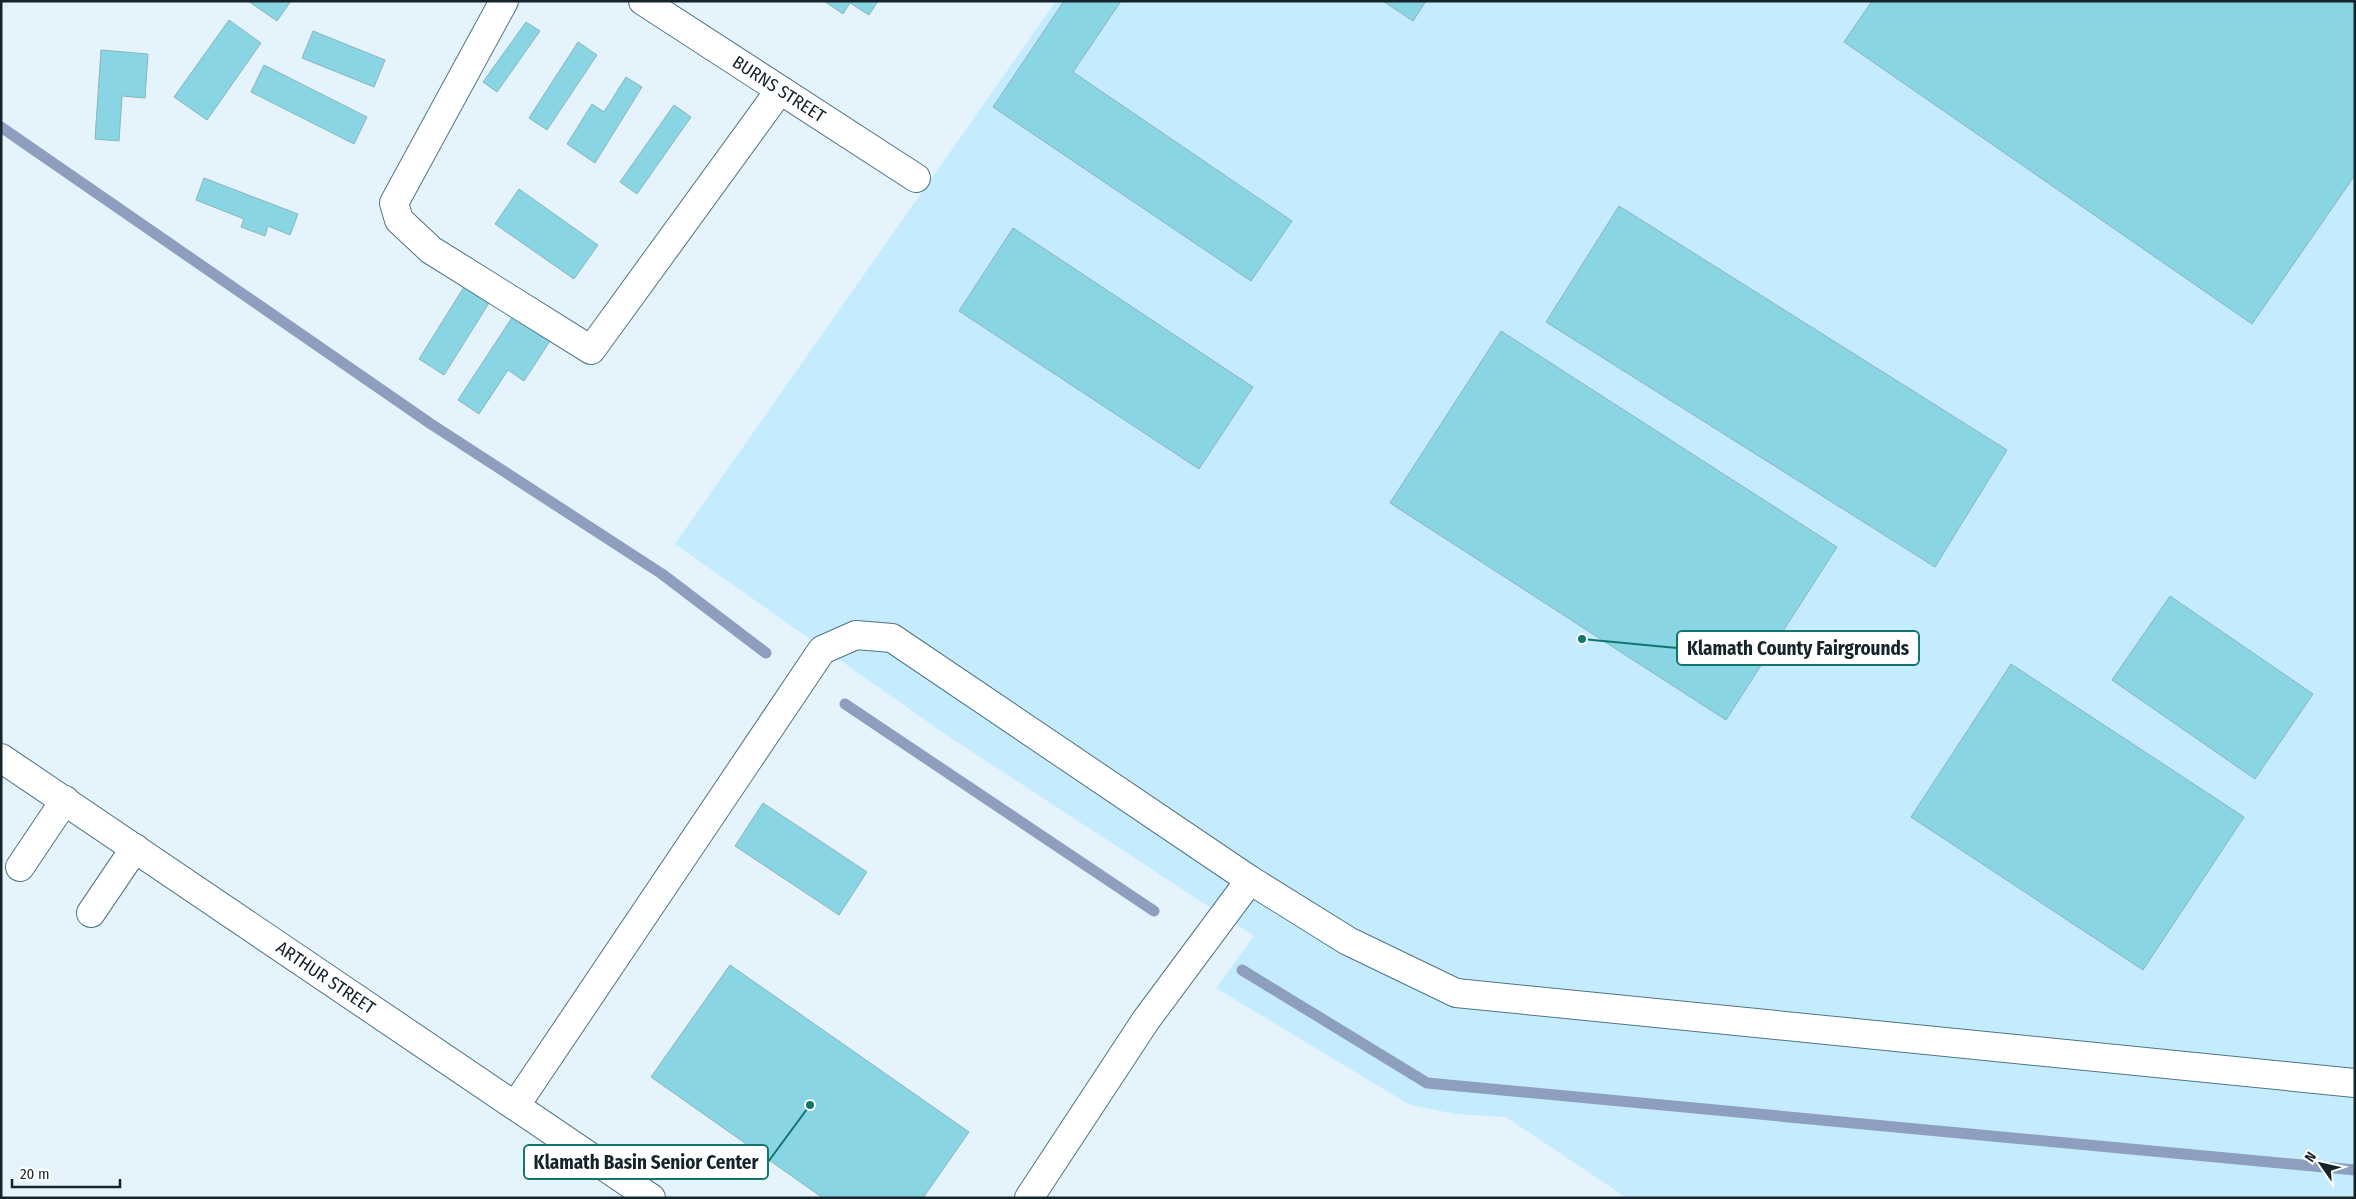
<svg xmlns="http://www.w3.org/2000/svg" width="2356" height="1199" font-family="'Fira Sans Condensed',sans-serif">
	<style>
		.built { fill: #c5ebfe }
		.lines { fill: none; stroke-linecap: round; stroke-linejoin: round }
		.stream { stroke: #8d9ebe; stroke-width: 11 }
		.building { fill: #8ad5e3; stroke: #88b5be }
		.minor-casing { stroke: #4f7485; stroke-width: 30 }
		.minor { stroke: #fff; stroke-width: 28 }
		.labels { text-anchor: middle; stroke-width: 5; stroke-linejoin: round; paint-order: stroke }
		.street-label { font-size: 18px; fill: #15242b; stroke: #fff }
		.leader { fill: none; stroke: #0f766e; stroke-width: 2 }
		.callout-dot { fill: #0f766e; stroke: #fff; stroke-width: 2 }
		.callout { fill: #fff; stroke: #0f766e; stroke-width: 2 }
		.callout-label { font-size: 19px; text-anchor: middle; font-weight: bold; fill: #15242b }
	</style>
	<rect width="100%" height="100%" fill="#e5f4fc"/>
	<!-- built -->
	<polygon class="built" points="1056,1 2355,1 2355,1198 1627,1198 1506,1117 1455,1114 1410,1105 1216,988 1254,936 945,734 675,544"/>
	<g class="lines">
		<!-- stream -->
		<g class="stream">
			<polyline points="1,127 431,424 662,574 766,653"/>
			<polyline points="845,704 1154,911"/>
			<polyline points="1242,970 1427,1083 2355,1170"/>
		</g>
	</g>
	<!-- building -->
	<g class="building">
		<polygon points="248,1 291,1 277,21"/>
		<polygon points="824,1 878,1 869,15 850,3 843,14"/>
		<polygon points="1064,1 1121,1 1073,72 1292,221 1251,281 993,107"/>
		<polygon points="1383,1 1426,1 1413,21"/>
		<polygon points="1872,1 2355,1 2355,175 2252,324 1844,42"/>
		<polygon points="229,20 261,43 207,120 174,97"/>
		<polygon points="526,22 540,31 497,92 483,82"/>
		<polygon points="313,31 385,60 374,87 302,58"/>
		<polygon points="578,42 597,55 547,130 529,118"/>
		<polygon points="101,50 148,54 145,98 122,96 119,141 95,139"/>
		<polygon points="264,65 367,117 354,144 251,92"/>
		<polygon points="626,77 642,87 595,163 567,144 592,104 604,112"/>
		<polygon points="674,105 691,117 637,194 620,182"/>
		<polygon points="204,178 298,214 290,235 268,226 265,236 241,227 244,219 196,200"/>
		<polygon points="519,189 598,245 574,279 495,224"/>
		<polygon points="1619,206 2007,450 1935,567 1546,322"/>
		<polygon points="1013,228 1253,387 1199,469 959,311"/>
		<polygon points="464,287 489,303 444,375 419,359"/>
		<polygon points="513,316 550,341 524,381 508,370 479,414 458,400"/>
		<polygon points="1501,331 1837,547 1726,720 1390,503"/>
		<polygon points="2170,596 2313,694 2255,779 2112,680"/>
		<polygon points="2011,664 2244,817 2143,970 1911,817"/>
		<polygon points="763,803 867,872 839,915 735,846"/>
		<polygon points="730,965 969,1132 923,1198 823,1198 651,1077"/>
	</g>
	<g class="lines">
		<!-- minor casing -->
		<g class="minor-casing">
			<g id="minor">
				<polyline points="504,1 394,203 399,220 431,250 591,350 780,90"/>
				<path id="s1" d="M643,1l273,177"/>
				<path id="s2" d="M1,758l650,440"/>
				<polyline points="20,867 65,800"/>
				<polyline points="91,913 135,848"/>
				<polyline points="516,1105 822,650 856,635 892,638 1250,880 1348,941 1456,993 2355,1083"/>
				<polyline points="1029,1198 1146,1020 1250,880"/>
			</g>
		</g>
		<!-- minor -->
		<use href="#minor" class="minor"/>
	</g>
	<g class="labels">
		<!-- street labels -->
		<g class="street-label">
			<text dy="6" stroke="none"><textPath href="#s1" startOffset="162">BURNS STREET</textPath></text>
			<text dy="6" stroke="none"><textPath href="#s2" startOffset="392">ARTHUR STREET</textPath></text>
		</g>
	</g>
	<!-- callouts -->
	<path class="leader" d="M1582 639L1677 648M810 1105L768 1162"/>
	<g class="callout-dot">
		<circle cx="1582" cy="639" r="5"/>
		<circle cx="810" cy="1105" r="5"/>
	</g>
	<g class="callout">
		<rect x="1677" y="631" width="242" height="34" rx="5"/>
		<rect x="524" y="1145" width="244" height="34" rx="5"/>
	</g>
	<g class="callout-label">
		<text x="1798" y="655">Klamath County Fairgrounds</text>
		<text x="646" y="1169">Klamath Basin Senior Center</text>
	</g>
	<!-- border -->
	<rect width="2356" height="1199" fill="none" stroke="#15242b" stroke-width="5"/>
	<!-- north arrow -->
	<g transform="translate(2321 1164) rotate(304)" stroke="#ffffff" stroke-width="4" paint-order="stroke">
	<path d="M0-4L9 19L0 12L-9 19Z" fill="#15242b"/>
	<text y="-8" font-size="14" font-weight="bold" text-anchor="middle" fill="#15242b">N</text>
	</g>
	<!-- scale -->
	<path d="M12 1179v8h108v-8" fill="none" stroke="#15242b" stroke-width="2.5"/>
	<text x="20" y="1179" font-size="15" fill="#15242b" stroke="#ffffff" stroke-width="4" paint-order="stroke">20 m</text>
</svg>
